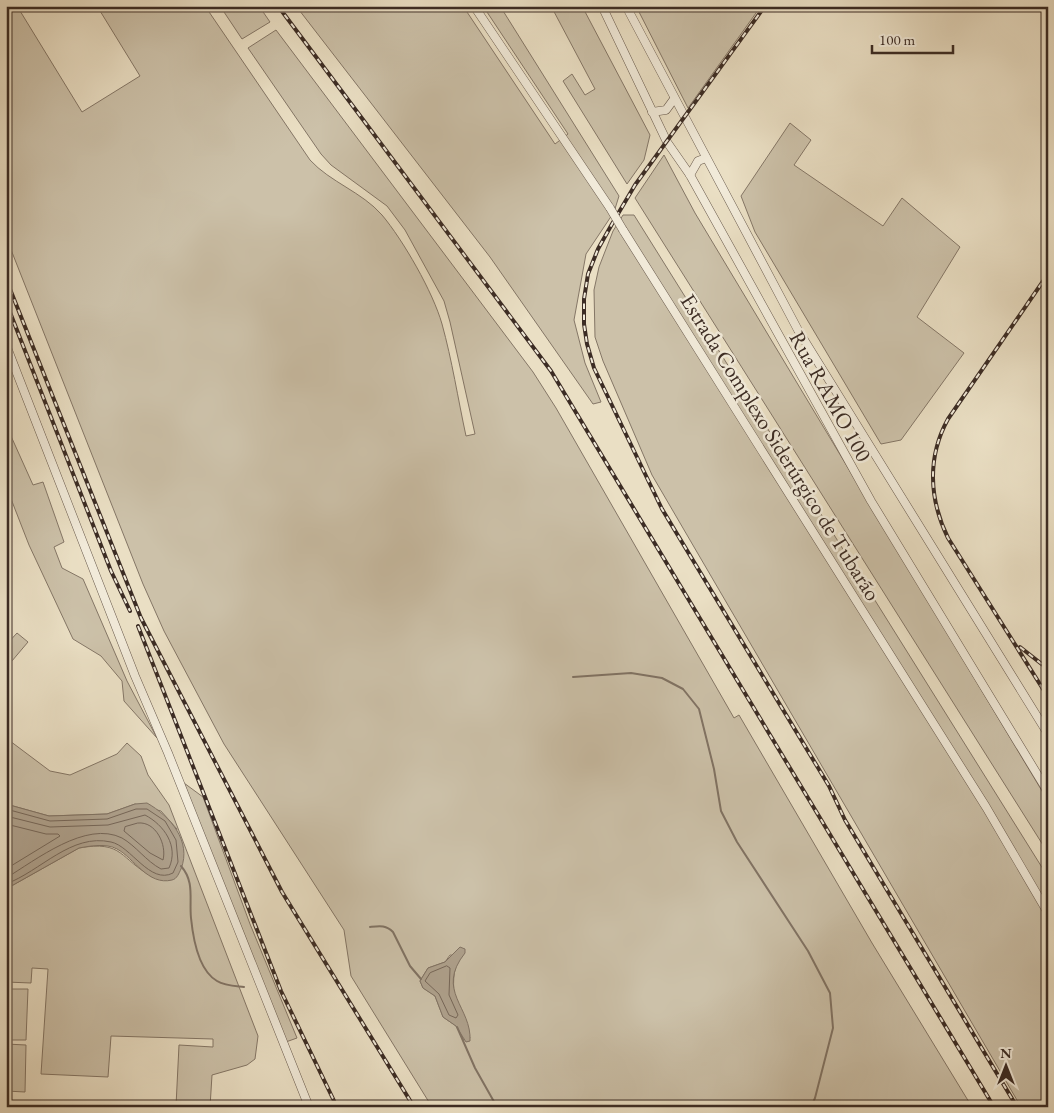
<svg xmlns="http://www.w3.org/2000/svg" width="1054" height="1113" font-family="'EB Garamond',serif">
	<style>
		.green { fill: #ccc1a9; stroke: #847666; fill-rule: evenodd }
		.water { fill: #afa28e; stroke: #817364 }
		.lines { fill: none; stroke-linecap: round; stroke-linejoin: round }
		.shore { stroke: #766759; stroke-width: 1 }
		.stream { stroke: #817364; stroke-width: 2 }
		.minor-casing { stroke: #68594c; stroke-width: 9 }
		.minor { stroke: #f1ead9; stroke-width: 8 }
		.rail-casing { stroke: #3c2c24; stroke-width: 4 }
		.rail { stroke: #f1ead9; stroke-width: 2; stroke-dasharray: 5.5; stroke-linecap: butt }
		.minor-bridge-casing { stroke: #68594c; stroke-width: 9; stroke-linecap: butt }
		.minor-bridge { stroke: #f1ead9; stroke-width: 8 }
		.labels { text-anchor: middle; stroke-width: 5; stroke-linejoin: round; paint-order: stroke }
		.street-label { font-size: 22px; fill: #3c2c24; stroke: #f1ead9 }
	</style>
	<rect width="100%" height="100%" fill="#eadfc4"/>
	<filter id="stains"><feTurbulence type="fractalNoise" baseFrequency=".004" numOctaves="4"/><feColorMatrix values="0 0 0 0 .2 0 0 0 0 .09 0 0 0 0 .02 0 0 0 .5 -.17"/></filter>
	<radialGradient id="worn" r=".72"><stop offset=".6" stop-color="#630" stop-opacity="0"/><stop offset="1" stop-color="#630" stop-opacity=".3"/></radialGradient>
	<!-- green -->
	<g class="green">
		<path d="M6,6h11l65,106 58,-36 -43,-70h108l105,154c20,22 52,32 72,55 21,25 51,77 60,109 10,36 16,75 24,112l9,-2 -25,-112 -6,-21 -39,-71 -18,-24 -56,-41 -10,-11 -73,-106 28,-18 257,342 23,36 178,310 5,-3 133,228 100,164h-540l-81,-131 -7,-46 -120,-186 -60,-113 -21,-47 -137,-347zM450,955l12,1c-9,8 -9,26 -8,38l16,44 -6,2 -8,-14 -13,-9 -8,-21 -12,-8 -3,-7 8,-13 17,-6z"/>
		<polygon points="220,6 259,6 270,22 242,39"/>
		<polygon points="296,6 463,6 555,144 568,134 483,6 500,6 619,196 614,212 586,254 574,320 585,363 601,402 593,404 490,257"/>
		<polygon points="551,6 582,6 650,135 644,160 627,184 563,81 572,74 585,95 595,89"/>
		<polygon points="636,6 761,6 688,108"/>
		<polygon points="790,123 811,140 794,165 883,226 902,198 960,247 917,317 964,353 901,440 881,444 755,232 741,196"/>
		<polygon points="664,155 695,213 1048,801 1048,853 635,198"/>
		<polygon points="623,215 634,215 1048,877 1048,1107 1021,1107 652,475 603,361 595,337 594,290 599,267 613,231"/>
		<polygon points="6,425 33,485 43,482 64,542 54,547 62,568 83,579 127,681 157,738 124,701 122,681 101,656 73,639 29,545 6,486"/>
		<polygon points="17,633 28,642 6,668 6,645"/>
		<path d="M6,738l44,33 20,4 47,-21 10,-11 14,13 7,19 21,30 89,231 -3,23 -8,6 -35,10 -2,32 -34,-1 3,-61 34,2v-8l-102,-3 -3,41 -67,-3 7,-105 -16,-1 -1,15 -25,-1v-93l73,-41c45,-8 40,11 74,29l24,-48 -16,-18 -26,-7 -28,10 -58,2 -43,-12z"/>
		<polygon points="184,783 203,797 250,924 297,1038 283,1043"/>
		<polygon points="6,989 28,989 26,1040 6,1040"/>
		<polygon points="6,1044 26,1045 25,1092 6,1091"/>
	</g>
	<!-- water -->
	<g class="water">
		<path d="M147,803c23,13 45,38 34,66 -2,4 -4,10 -9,11 -24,6 -38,-22 -55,-31 -11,-6 -27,-3 -38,-1l-73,41v-85l43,12 58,-2 28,-10z"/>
		<path d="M460,947l5,2v4c-30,38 7,54 5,88l-4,1 -10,-16 -13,-9 -8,-21 -12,-8 -3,-7 8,-13 17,-6z"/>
	</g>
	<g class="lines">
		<!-- shore -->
		<g class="shore">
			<path d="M6,809l44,12 57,-2 29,-10h11l18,12 11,19 2,22 -5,11c-23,12 -42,-27 -62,-31 -40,-9 -70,29 -105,42"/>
			<path d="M6,816l44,11 58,-2 37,-10c19,10 34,31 24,53l-8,1c-15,-8 -25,-23 -39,-31 -36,-18 -86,22 -116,40"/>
			<path d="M138,823c18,-2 29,22 25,37l-13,-7 -26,-22 1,-4z"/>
			<polyline points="6,824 46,834 58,834 60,836 6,869"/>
			<polygon points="447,966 450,968 449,995 458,1015 456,1018 449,1015 439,994 425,981 430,973"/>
		</g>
		<!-- stream -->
		<g class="stream">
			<polyline points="573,677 631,673 662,678 683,689 699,709 714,769 721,811 737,842 808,951 830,993 833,1028 815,1098 811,1107"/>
			<path d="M181,866c14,16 8,33 10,52 2,20 7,52 26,63 8,5 18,5 27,6"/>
			<path d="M370,927c10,-1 16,-2 23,5l17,34 11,13"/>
			<polyline points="457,1027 475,1068 497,1107"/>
		</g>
		<!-- minor casing -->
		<g class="minor-casing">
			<g id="minor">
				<polyline points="474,6 610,208"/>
				<polyline points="602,6 667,142 690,175 871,501 1048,792"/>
				<polyline points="626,6 798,330 1048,734"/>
				<polyline points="652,112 666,110 674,99"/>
				<polyline points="690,175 698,161 706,158"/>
				<polyline points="623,230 986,807 1048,913"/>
				<polyline points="6,345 135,676 168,753 309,1107"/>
			</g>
		</g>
		<!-- minor -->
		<use href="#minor" class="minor"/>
		<!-- rail casing -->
		<g class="rail-casing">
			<g id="rail">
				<polyline points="278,6 551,371 994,1107"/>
				<polyline points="765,6 635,185 612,224 598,249 588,274 584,299 584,324 587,344 594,368 662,509 829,786 845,820 1017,1107"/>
				<path d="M1048,274l-100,145c-21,38 -19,80 0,119l100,159"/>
				<polyline points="6,279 141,618 282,892 414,1107"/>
				<polyline points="6,302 111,571 130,611"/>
				<polyline points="138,626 281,991 337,1107"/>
				<polyline points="1020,647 1048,669"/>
			</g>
		</g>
		<!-- rail -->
		<use href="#rail" class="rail"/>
		<!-- minor-bridge casing -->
		<g class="minor-bridge-casing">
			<polyline id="minor-bridge" points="610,208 623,230"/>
		</g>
		<!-- minor-bridge -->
		<use href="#minor-bridge" class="minor-bridge"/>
	</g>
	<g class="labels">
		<!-- street labels -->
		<g class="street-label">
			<text transform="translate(831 396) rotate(61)" y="8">Rua RAMO 100</text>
			<text transform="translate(781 447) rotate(58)" y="8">Estrada Complexo Siderúrgico de Tubarão</text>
		</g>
	</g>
	<!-- margin -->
	<rect width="1054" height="1113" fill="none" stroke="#eadfc4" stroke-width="25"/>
	<rect x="8" y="8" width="1039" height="1098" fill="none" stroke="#3c2c24" stroke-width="2.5"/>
	<rect x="12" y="12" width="1029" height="1088" fill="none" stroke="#3c2c24"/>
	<!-- north arrow -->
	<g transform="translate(1006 1066)" stroke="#f1ead9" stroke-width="4" paint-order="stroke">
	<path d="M0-4L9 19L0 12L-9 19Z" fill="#3c2c24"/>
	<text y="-8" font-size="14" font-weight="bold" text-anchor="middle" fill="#3c2c24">N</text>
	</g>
	<!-- scale -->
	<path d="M872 45v8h81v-8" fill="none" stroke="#3c2c24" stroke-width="2.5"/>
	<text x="879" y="45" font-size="15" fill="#3c2c24" stroke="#f1ead9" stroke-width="4" paint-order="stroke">100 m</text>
	<rect width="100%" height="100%" filter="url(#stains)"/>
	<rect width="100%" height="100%" fill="url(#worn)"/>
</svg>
